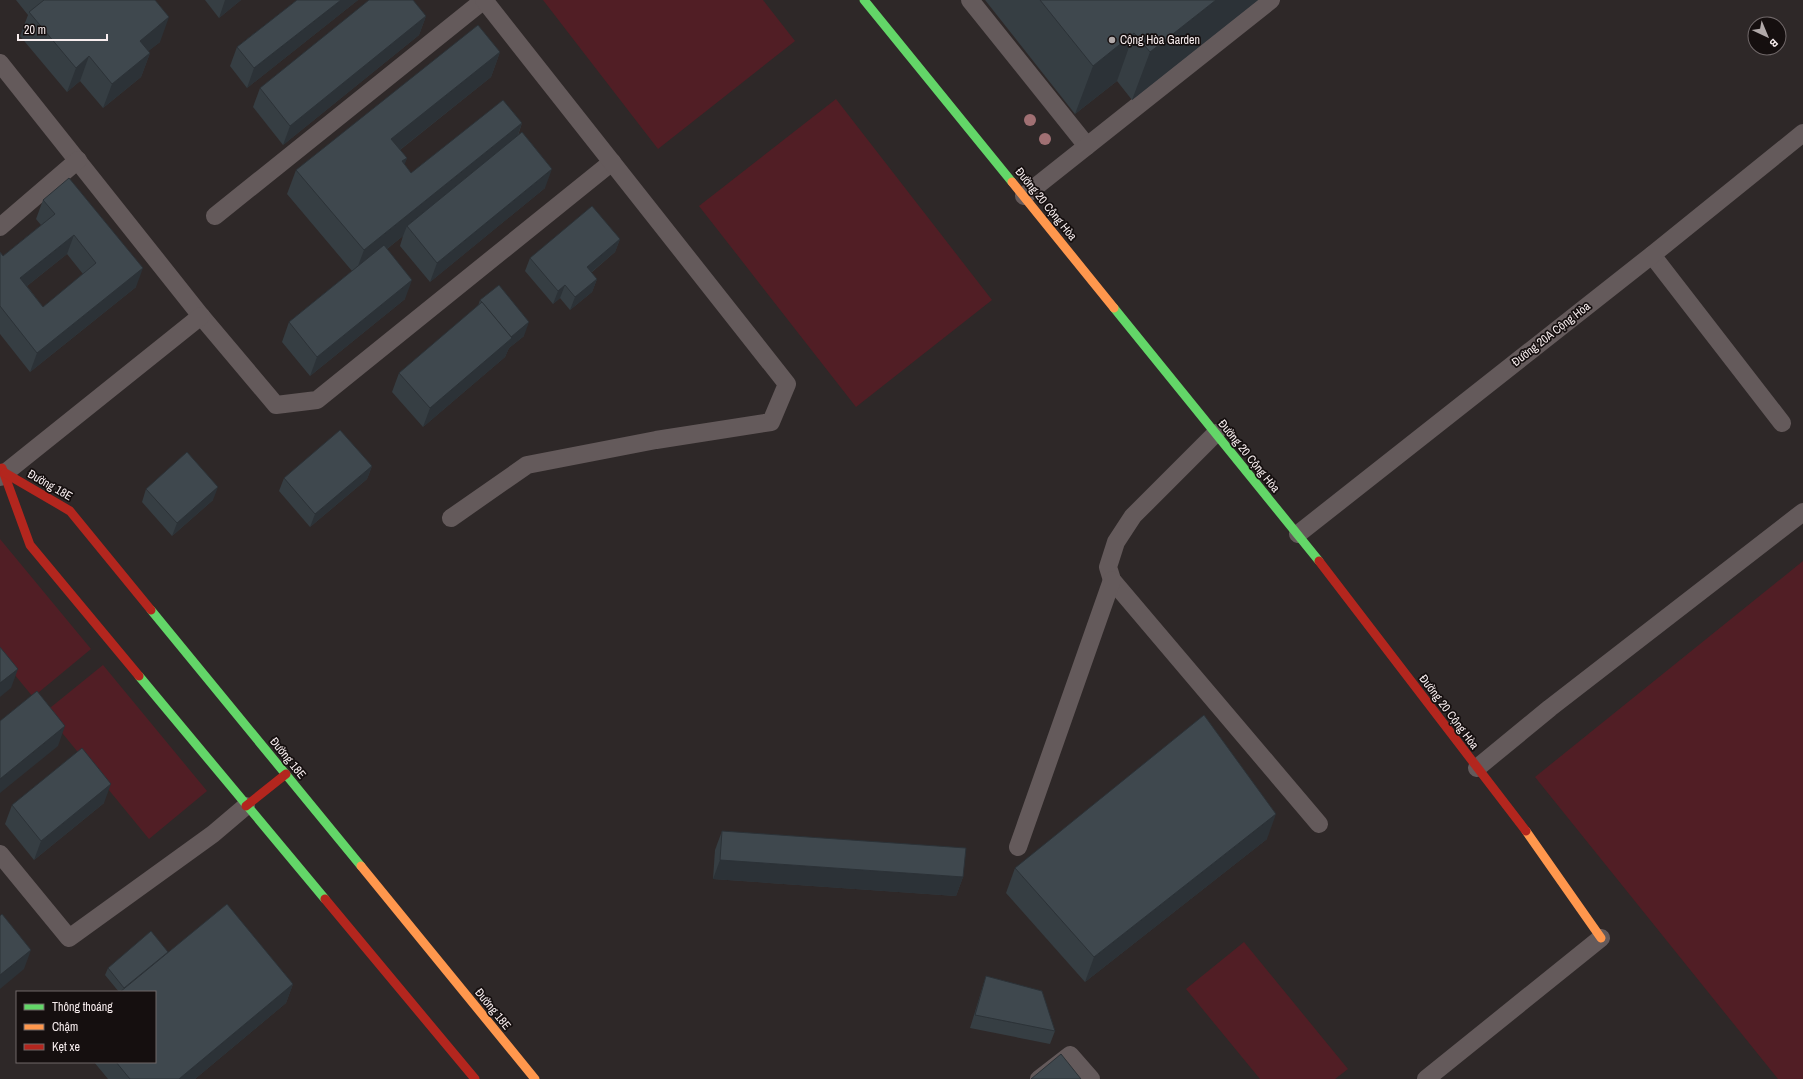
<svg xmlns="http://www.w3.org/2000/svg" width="1803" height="1079" font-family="'Archivo Narrow',sans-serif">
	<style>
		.green { fill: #511e25 }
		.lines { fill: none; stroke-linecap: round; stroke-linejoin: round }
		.lane { stroke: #645a5b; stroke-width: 18 }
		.fast { stroke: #63d668; stroke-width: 9 }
		.slow { stroke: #ff974d; stroke-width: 9 }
		.jam { stroke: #b3261e; stroke-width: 9 }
		.tree { fill: #a07073 }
		.wall { fill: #363e43; fill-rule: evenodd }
		.shaded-wall { fill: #2c3237 }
		.building { fill: #3f484e; stroke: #2c3237; fill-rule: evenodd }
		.poi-dot { fill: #b1a9a9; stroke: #150f0f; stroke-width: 1.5 }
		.labels { text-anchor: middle; stroke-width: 3.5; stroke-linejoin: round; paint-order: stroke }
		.poi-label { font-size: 12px; fill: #f8eeef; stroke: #150f0f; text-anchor: start }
		.street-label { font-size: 12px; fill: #f8eeef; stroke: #150f0f }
	</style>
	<rect width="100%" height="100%" fill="#2e2828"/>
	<!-- green -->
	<g class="green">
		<polygon points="543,0 763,0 795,41 658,149"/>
		<polygon points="836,99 992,300 856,407 699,206"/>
		<polygon points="0,539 91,649 33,697 0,657"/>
		<polygon points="1803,561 1803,1079 1778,1079 1535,777"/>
		<polygon points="103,665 207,791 149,839 45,712"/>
		<polygon points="1244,942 1348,1069 1335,1079 1260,1079 1186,989"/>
	</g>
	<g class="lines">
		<!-- lane -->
		<g class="lane">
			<polyline points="970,0 1087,146"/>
			<polyline points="0,63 201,316 276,405 317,400 612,162"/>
			<polyline points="1024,196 1271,0"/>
			<polyline points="215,216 484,0"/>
			<polyline points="0,227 78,160"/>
			<polyline points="1652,255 1782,423"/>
			<polyline points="1216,433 1133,516 1116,542 1108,567 1112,580 1319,824"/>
			<polyline points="0,477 201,316"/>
			<polyline points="451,518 527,465 656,440 771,422 787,384 484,0"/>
			<polyline points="1298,534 1652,255 1803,133"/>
			<polyline points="1477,768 1550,708 1803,512"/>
			<polyline points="1018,847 1112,580"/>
			<polyline points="0,854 69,938 213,834 246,806"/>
			<polyline points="1039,1079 1070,1055 1091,1079"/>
			<polyline points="1426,1079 1601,938"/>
		</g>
		<!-- fast -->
		<g class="fast">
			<polyline points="864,0 1012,182"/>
			<polyline points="1114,308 1319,561"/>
			<polyline points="151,610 361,866"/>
			<polyline points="139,676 325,899"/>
		</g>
		<!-- slow -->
		<g class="slow">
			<polyline points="1012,182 1114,308"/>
			<polyline points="1526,831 1601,938"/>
			<polyline points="361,866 535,1079"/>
		</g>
		<!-- jam -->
		<g class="jam">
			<polyline points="2,468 30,545 139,676"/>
			<polyline points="5,473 70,511 151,610"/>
			<polyline points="1319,561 1526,831"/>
			<polyline points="246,806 286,774"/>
			<polyline points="325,899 475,1079"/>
		</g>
	</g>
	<!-- trees -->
	<g class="tree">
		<circle cx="1030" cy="120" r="6"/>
		<circle cx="1045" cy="139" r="6"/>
	</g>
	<!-- wall -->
	<g class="wall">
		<polygon points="16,0 155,0 160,42 148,51 150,53 141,77 103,108 80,81 67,92 20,36 28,15"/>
		<polygon points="205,0 241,0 219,18"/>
		<polygon points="297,0 358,0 247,88 230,66 237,47"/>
		<polygon points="985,0 1258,0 1132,100 1117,81 1075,114"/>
		<polygon points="426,16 419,35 283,145 253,107 260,88"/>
		<polygon points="500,52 491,77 400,150 407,158 404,164 411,173 522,123 518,136 545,188 430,282 400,246 403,236 387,249 405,299 310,376 282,342 289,322 352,271 287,194 296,170"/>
		<path d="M43,200l93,87 -106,85 -30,-38v-82l3,4 38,-31 -5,-6zM67,254l16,20 -40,33 -16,-21z"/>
		<polygon points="620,239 615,252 591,273 597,279 592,292 570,310 560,298 553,304 525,271 530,258"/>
		<polygon points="480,300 524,336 509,348 505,357 423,427 392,392 399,373 478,306"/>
		<polygon points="372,466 367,479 310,527 279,491 284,478"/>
		<polygon points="146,489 213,500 172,536 142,502"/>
		<polygon points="104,803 34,860 5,824 12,805"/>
		<polygon points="722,831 963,877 956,896 713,879 715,850"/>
		<polygon points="1267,839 1085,982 1006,893 1015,868"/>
		<polygon points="168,952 293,984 286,1003 195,1079 108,1079 94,1062 155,1062 119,992 105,975 108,968"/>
		<polygon points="986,976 1055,1031 1050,1044 970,1028"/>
	</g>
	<!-- shaded-wall -->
	<g class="shaded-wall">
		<polygon points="225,0 241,0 219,18"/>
		<polygon points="341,0 358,0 247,88 254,68"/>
		<polygon points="1216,0 1258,0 1132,100 1150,52"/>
		<polygon points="426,16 419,35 283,145 290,126"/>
		<polygon points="169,17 160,42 131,65 140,41"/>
		<polygon points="1134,33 1117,81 1075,114 1093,66"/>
		<polygon points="500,52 491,77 382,164 391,139"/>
		<polygon points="150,53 141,77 103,108 112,84"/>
		<polygon points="89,56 80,81 67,92 76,68"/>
		<polygon points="522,123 513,148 407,226 403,236 355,274 364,250"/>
		<polygon points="407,158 398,182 402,161"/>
		<polygon points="552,169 545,188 430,282 437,263"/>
		<polygon points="74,235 67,254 13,297 20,278"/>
		<polygon points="620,239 615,252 582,280 587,267"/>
		<polygon points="143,268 136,287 30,372 37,353"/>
		<polygon points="597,279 592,292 570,310 575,297"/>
		<polygon points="412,280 405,299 310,376 317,357"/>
		<polygon points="565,285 560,298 553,304 558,291"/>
		<polygon points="529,322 524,336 509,348 505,357 423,427 430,408 511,337"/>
		<polygon points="372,466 367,479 310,527 315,514"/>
		<polygon points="218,487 213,500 172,536 177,523"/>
		<polygon points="18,669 11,688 0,697 0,683"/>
		<polygon points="65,726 58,746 0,793 0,779"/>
		<polygon points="111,784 104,803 34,860 41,841"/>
		<polygon points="1276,814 1267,839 1085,982 1094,957"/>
		<polygon points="720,860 963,877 956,896 713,879"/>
		<polygon points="31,950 24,969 0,989 0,975"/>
		<polygon points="293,984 286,1003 195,1079 179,1079"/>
	</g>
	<!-- building -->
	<g class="building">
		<polygon points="44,0 155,0 169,17 140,41 150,53 112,84 89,56 76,68 29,12"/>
		<polygon points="297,0 341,0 254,68 237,47"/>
		<polygon points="369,0 413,0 426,16 290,126 260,88"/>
		<polygon points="1040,0 1216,0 1150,52 1134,33 1093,66"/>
		<polygon points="478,25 500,52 391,139 407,158 402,161 411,173 503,100 522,123 364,250 296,170"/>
		<polygon points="522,132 552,169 437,263 407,226"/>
		<path d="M69,178l74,90 -106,85 -37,-47v-54l3,4 52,-42 -12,-14zM74,235l22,28 -53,44 -23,-29z"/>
		<polygon points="592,206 620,239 587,267 597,279 575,297 565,285 558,291 530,258"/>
		<polygon points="384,245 412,280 317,357 289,322"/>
		<polygon points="499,285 529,322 511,337 480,300"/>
		<polygon points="482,302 512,338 430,408 399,373"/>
		<polygon points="340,430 372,466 315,514 284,478"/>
		<polygon points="187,452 218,487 177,523 146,489"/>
		<polygon points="0,647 18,669 0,683"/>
		<polygon points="37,691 65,726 0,779 0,721"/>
		<polygon points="1204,715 1276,814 1094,957 1015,868"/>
		<polygon points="82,748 111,784 41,841 12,805"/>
		<polygon points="722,831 966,848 963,877 720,860"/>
		<polygon points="227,904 293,984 179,1079 130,1079 116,1062 155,1062 155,992 120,992"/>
		<polygon points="2,914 31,950 0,975 0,916"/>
		<polygon points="151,931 168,952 124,988 108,968"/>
		<polygon points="986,976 1042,991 1055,1031 975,1015"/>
		<polygon points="1061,1054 1081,1079 1031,1079"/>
	</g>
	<!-- markers -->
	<circle class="poi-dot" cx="1112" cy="40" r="4"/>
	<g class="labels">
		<!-- poi labels -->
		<g class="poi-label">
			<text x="1120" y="44">Cộng Hòa Garden</text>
		</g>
		<!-- street labels -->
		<g class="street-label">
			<text transform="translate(1046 204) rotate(51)" y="4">Đường 20 Cộng Hòa</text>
			<text transform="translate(1551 334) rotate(-38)" y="4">Đường 20A Cộng Hòa</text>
			<text transform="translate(1249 456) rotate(51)" y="4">Đường 20 Cộng Hòa</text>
			<text transform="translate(50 485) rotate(30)" y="4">Đường 18E</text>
			<text transform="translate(1449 712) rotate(53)" y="4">Đường 20 Cộng Hòa</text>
			<text transform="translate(288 758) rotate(51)" y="4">Đường 18E</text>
			<text transform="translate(493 1009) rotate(51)" y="4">Đường 18E</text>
		</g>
	</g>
	<!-- legend -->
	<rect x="16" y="991" width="140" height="72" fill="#150f0f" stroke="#706869"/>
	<rect x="24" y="1004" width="20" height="6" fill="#63d668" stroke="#706869"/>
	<text x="52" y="1011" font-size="12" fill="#f8eeef">Thông thoáng</text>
	<rect x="24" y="1024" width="20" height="6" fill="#ff974d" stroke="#706869"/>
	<text x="52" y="1031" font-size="12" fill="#f8eeef">Chậm</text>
	<rect x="24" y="1044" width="20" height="6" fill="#b3261e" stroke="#706869"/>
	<text x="52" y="1051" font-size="12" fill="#f8eeef">Kẹt xe</text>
	<!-- north arrow -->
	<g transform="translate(1767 36) rotate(136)"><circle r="19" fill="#150f0f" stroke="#706869"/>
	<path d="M0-3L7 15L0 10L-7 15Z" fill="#b1a9a9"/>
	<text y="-6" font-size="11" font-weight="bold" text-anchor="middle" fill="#f8eeef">B</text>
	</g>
	<!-- scale -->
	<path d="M18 34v6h89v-6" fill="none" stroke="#f8eeef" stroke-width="2"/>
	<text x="24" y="34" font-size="12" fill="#f8eeef" stroke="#150f0f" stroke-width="3" paint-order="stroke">20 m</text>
</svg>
